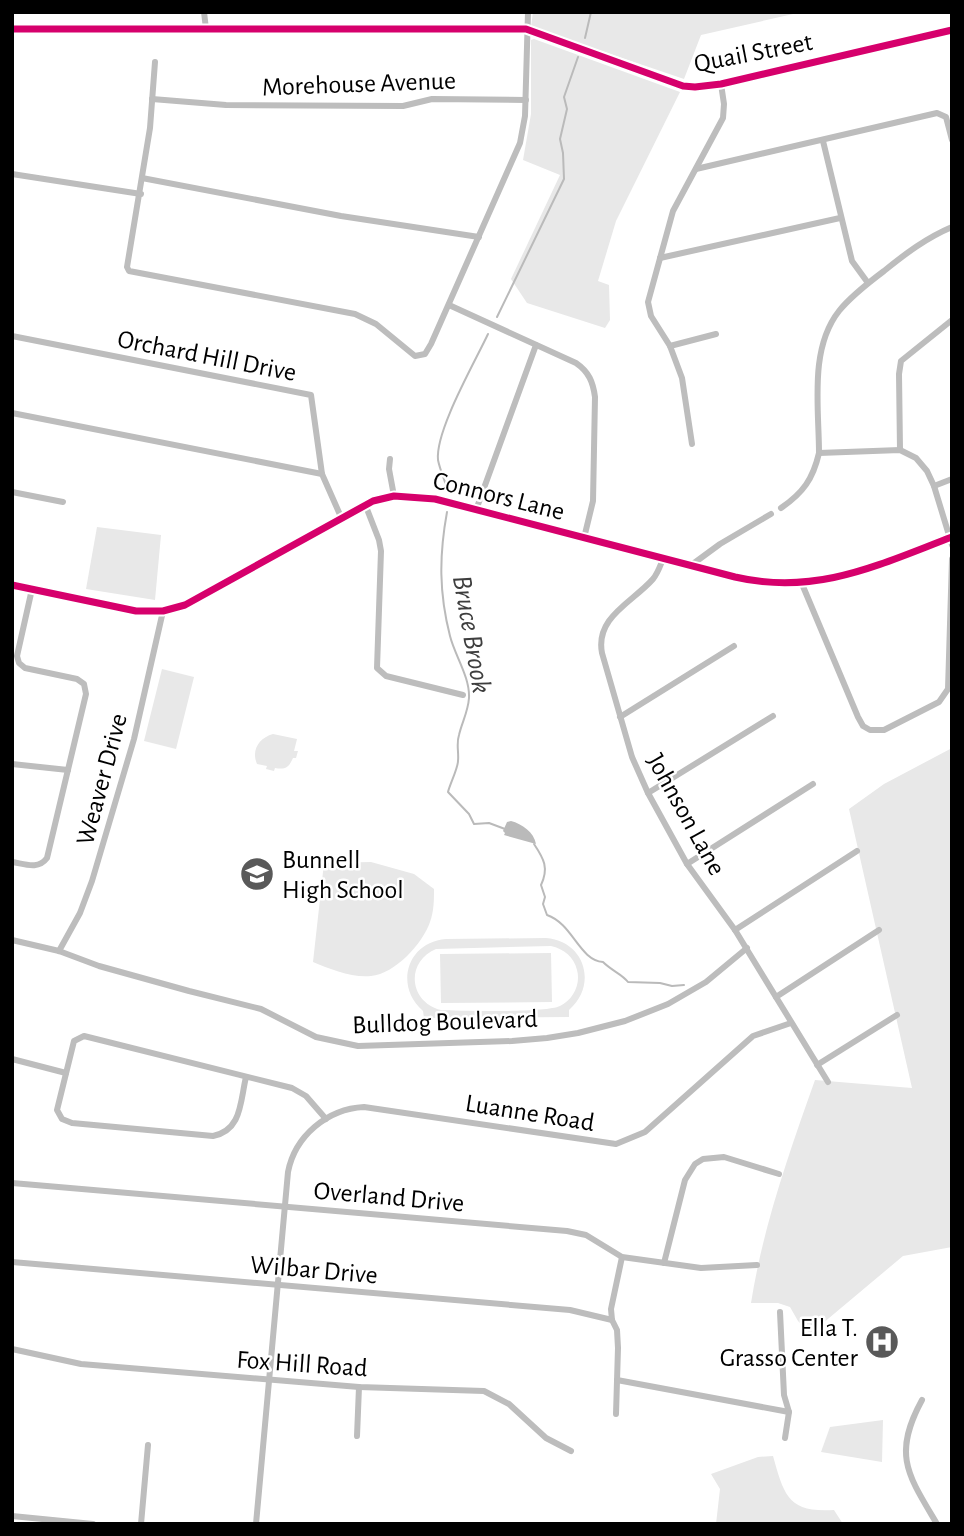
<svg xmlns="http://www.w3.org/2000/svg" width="964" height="1536" font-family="'Alegreya Sans',sans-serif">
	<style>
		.green { fill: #e8e8e8; fill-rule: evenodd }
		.water { fill: #bababa }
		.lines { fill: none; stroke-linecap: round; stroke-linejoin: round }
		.stream { stroke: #bababa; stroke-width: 2 }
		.minor { stroke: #bdbdbd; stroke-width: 6 }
		.cycleway-casing { stroke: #fff; stroke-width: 11 }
		.cycleway { stroke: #d6006c; stroke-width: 7 }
		.labels { text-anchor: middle; stroke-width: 5; stroke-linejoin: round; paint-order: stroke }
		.street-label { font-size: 26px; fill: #000; stroke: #fff }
		.poi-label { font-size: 26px; fill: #000; stroke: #fff; text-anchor: start }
		.water-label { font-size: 28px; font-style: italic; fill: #3e3e3e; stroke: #fff }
	</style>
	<rect width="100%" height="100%" fill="#fff"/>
	<!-- green -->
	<g class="green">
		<polygon points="533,12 802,12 701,35 684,79 531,27"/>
		<polygon points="534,39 680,92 616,221 598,281 609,285 610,320 605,328 527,303 511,279 560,175 523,160 531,114 531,40"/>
		<polygon points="97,527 161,535 155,600 86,589"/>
		<polygon points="162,669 194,677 176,749 144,741"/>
		<path d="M273,734l24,5 -3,12h4l-2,7h-3c-4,9 -7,12 -18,10l-1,3 -8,-2 1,-3 -10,-2c-6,-14 2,-26 16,-30z"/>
		<path d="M952,748v499l-49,9 -93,78 -12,-13 -8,-14 -12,-4h-27c12,-76 38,-150 64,-223l97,8 -63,-279 35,-25z"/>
		<path d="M371,862l43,12 20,15c0,11 0,22 -4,33 -7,21 -35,52 -59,54 -19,2 -41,-7 -58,-14l11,-99z"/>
		<path d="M446,939l100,-1c39,3 52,47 23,72v7l-145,1 -1,-7c-29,-25 -16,-69 23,-72zM551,946c13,3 23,11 26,24 4,14 -4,30 -17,36 -15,7 -98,5 -119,4 -32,-8 -36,-48 -5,-61z"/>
		<polygon points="551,953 552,1002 441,1003 440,954"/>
		<polygon points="883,1420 882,1462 821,1452 830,1427"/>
		<path d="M773,1456c11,39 15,57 61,54l9,14h-127l4,-35 -9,-15 47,-17z"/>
	</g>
	<!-- water -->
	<path class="water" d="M511,821c11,3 23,11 25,23l-32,-9 1,-2 -2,-2 4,-9z"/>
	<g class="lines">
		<!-- stream -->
		<g class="stream">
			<polyline points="585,38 591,12"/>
			<polyline points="497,317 564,179 563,153 560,139 567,109 564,97 578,57"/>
			<path d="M448,491c-3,-10 -8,-21 -10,-31 -3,-29 37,-98 50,-126"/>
			<path d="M447,512c-8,44 -8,81 3,124 5,20 20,41 19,62 -1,14 -7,24 -10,37 -3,9 0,17 -1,26 0,7 -8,23 -10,31l21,22 5,10 15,-1 16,6"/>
			<path d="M534,844c10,15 15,24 7,41l4,12 -2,7 4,11c26,9 32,45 56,47 9,9 19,12 25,20l32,1 12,3 12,-1"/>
		</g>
		<!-- minor -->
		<g class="minor">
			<polyline points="204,12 206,29"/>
			<polyline points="12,29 526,29 683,86 695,87 721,84 952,30"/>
			<polyline points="155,62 150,128 127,267 129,271 355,314 376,324 415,356 425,354 431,344 520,143 525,116 528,12"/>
			<polyline points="152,99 226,105 403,106 432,99 526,100"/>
			<polyline points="823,141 852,261 868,283"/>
			<polyline points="696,169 937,113 946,117 952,140"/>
			<polyline points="12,174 141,194"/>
			<polyline points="142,178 341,216 479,237"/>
			<polyline points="660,258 840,218"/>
			<path d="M449,305l127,58c13,9 17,19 19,34l-2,104 -9,37"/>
			<polyline points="12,336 311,395 322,474 341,517"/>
			<polyline points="670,346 716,334"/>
			<polyline points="12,413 322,474"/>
			<polyline points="692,444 682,378 670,346 651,316 648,302 673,211 723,118 724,104 721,84"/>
			<polyline points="900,450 899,374 901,361 952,320"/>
			<polyline points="819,453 900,450 916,458 927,471 934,486 952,545"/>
			<polyline points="390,459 389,469 394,496"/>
			<polyline points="934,486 952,479"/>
			<polyline points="12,492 63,502"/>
			<polyline points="365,504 379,540 381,551 377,668 386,676 463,695"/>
			<path d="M781,508c22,-15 32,-29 38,-55 0,-45 -10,-104 20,-142 12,-15 29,-28 45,-40 21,-17 42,-33 68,-44"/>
			<polyline points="476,510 536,345"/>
			<path d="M663,559c-3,7 -5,14 -10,20 -20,23 -58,38 -51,74l30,104 16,36 39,71 48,66 93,152"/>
			<polyline points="690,566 720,544 771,514"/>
			<polyline points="802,584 858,717 863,726 870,730 884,730 939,702 948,689 952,559"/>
			<path d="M12,585l124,26h27l22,-6 188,-104 21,-5 41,3 300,78c81,19 143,-12 217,-40"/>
			<polyline points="620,717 734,646"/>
			<polyline points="12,764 68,770"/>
			<polyline points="648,793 773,716"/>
			<path d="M12,862c13,2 26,8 35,-4l39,-164 -2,-10 -7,-5 -52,-11 -6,-5 -2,-7 15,-67"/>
			<polyline points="687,864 813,784"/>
			<polyline points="735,930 857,851"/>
			<polyline points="12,940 59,951 99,966 189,991 261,1009 316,1037 358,1046 512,1041 547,1038 578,1033 625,1021 668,1004 706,982 747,948"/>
			<polyline points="59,951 80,913 92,881 134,739 163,611"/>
			<polyline points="776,997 879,930"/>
			<polyline points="12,1059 66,1073"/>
			<polyline points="817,1065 897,1015"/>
			<path d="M246,1077c-6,25 -4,53 -33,59l-141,-13 -10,-4 -5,-9 17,-69 10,-5 208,52 14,8 20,23"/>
			<polyline points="12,1183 567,1231 586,1235 622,1257 701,1268 757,1265"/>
			<polyline points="12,1262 570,1310 612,1320"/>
			<polyline points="664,1263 685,1180 695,1164 703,1159 724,1157 779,1174"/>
			<polyline points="780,1312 784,1395 789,1412 785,1438"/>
			<polyline points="12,1349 81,1364 359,1387 484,1391 509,1404 546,1438 571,1451"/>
			<polyline points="617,1380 789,1412"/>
			<path d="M922,1400c-30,55 -14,75 15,124"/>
			<polyline points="616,1414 618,1348 617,1330 612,1320 611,1309 622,1257"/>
			<polyline points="357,1436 359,1387"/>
			<polyline points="12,1516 93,1524"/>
			<polyline points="141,1524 148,1445"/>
			<path d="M256,1524l32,-352c7,-36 39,-63 76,-65l252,37 29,-12 108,-96 38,-13"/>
		</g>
		<!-- cycleway casing -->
		<g class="cycleway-casing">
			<g id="cycleway">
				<polyline points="12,29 526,29 683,86 695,87 721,84 952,30"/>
				<path d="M12,585l124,26h27l22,-6 188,-104 21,-5 41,3 300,78c81,19 143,-12 217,-40"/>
			</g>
		</g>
		<!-- cycleway -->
		<use href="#cycleway" class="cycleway"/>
	</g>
	<!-- icons -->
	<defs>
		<g id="school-disc" transform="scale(1.75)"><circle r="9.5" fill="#595959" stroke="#fff"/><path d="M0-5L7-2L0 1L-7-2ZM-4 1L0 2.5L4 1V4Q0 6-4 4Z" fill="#fff"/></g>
		<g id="hospital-disc" transform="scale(1.75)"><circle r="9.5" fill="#595959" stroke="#fff"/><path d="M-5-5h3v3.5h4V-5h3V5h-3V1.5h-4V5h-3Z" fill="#fff"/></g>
	</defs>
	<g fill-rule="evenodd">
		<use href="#school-disc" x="257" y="874"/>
		<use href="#hospital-disc" x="882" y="1342"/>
	</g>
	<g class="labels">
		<!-- street labels -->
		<g class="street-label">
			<text transform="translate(753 52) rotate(-11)" y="9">Quail Street</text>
			<text transform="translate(359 83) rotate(-2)" y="9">Morehouse Avenue</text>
			<text transform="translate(207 355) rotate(11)" y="9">Orchard Hill Drive</text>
			<text transform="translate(499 495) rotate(14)" y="9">Connors Lane</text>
			<text transform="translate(101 779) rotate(-75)" y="9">Weaver Drive</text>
			<text transform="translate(687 814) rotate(61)" y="9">Johnson Lane</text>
			<text transform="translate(445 1021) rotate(-2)" y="9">Bulldog Boulevard</text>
			<text transform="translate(530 1112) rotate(9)" y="9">Luanne Road</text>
			<text transform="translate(389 1196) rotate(5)" y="9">Overland Drive</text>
			<text transform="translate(314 1269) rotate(5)" y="9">Wilbar Drive</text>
			<text transform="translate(302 1363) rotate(4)" y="9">Fox Hill Road</text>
		</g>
		<!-- poi labels -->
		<g class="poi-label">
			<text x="282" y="868">Bunnell<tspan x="282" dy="30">High School</tspan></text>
			<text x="858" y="1336" text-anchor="end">Ella T.<tspan x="858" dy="30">Grasso Center</tspan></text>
		</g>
		<!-- water labels -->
		<g class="water-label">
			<text transform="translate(473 634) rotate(80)" y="10">Bruce Brook</text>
		</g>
	</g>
	<!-- border -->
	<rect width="964" height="1536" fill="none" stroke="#000000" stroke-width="28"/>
</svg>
